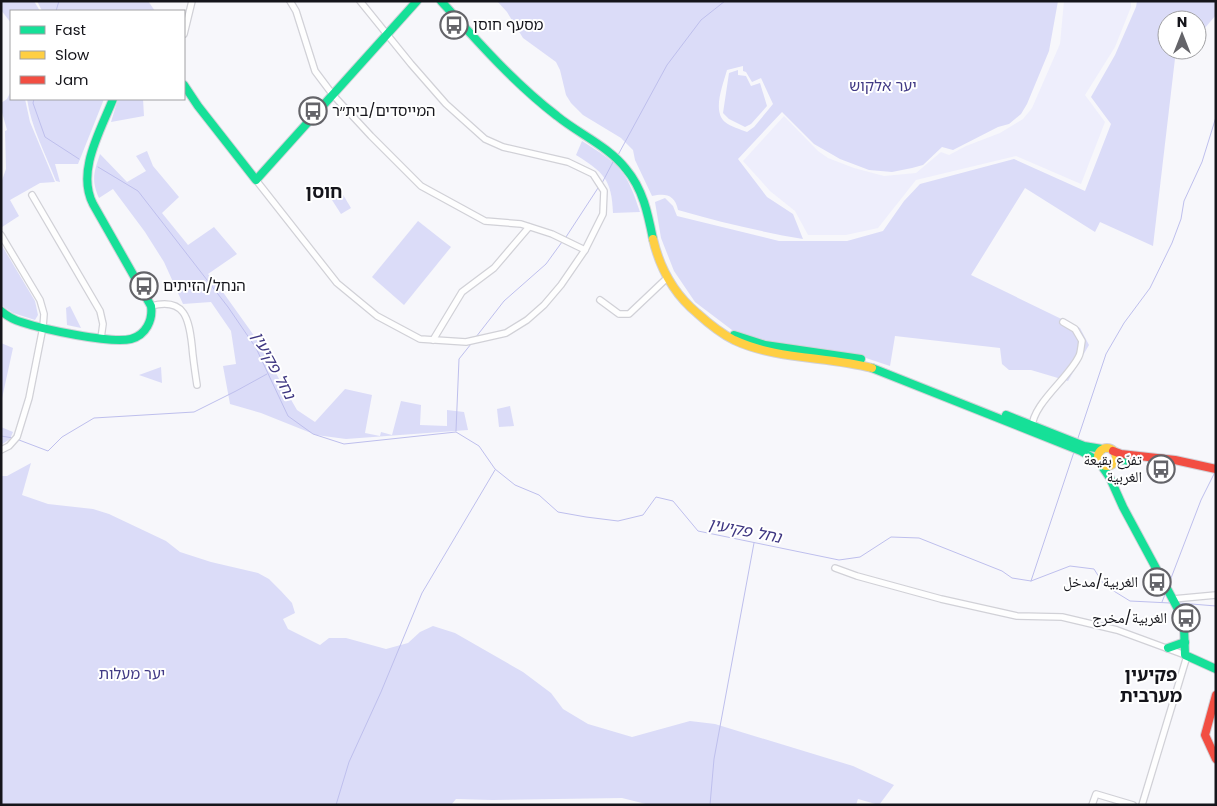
<svg xmlns="http://www.w3.org/2000/svg" width="1217" height="806" font-family="Poppins,'Noto Naskh Arabic','Noto Sans Hebrew',sans-serif">
	<style>
		.built { fill: #eeeefc }
		.green { fill: #dbdcf8; fill-rule: evenodd }
		.lines { fill: none; stroke-linecap: round; stroke-linejoin: round }
		.stream { stroke: #bebfed; stroke-width: 1 }
		.street-casing { stroke: #d1d1d7; stroke-width: 8 }
		.fast-casing { stroke: #d1d1d7; stroke-width: 10 }
		.slow-casing { stroke: #d1d1d7; stroke-width: 10 }
		.jam-casing { stroke: #d1d1d7; stroke-width: 10 }
		.street { stroke: #fefefe; stroke-width: 5.5 }
		.fast { stroke: #16e098; stroke-width: 8 }
		.slow { stroke: #ffcf43; stroke-width: 8 }
		.jam { stroke: #f24e42; stroke-width: 8 }
		.labels { text-anchor: middle; stroke-width: 4; stroke-linejoin: round; paint-order: stroke }
		.poi-label { font-size: 15px; fill: #15151b; stroke: #fff; text-anchor: start }
		.park-label { font-size: 15px; fill: #413a85; stroke: #fff }
		.water-label { font-size: 16px; font-style: italic; fill: #3e3681; stroke: #fff }
		.quarter-label { font-size: 18px; font-weight: bold; fill: #15151b; stroke: #fff }
	</style>
	<rect width="100%" height="100%" fill="#f7f7fb"/>
	<!-- built -->
	<polygon class="built" points="1064,1 1131,1 1131,7 1115,47 1085,95 1105,122 1081,184 1016,156 916,180 878,228 846,235 808,235 795,211 770,191 743,161 784,116 818,151 828,158 854,168 884,176 916,173 941,152 949,155 966,146 1000,133 1023,119 1032,108 1060,44"/>
	<!-- green -->
	<g class="green">
		<polygon points="1,1 34,1 40,11 11,11 11,23 1,10"/>
		<polygon points="37,1 148,1 155,11 42,11"/>
		<path d="M497,1h561l-9,50 -22,53 -6,10 -12,10 -11,3 -45,23 -11,-3 -19,18 -11,3 -20,4 -23,-2 -29,-11 -26,-15 -32,-32 -44,47 29,38 26,17 10,25c-42,-7 -83,-17 -125,-29 -3,-15 -12,-17 -26,-14l-17,-36 -2,-10 -12,-12 -38,-23 -12,-12 -5,-8 -6,-25 -4,-8 -33,-24 -16,-26zM743,66v5l3,1 6,10 9,-4 12,26 -19,23 -7,5c-7,-3 -16,-5 -22,-10 -13,-11 -2,-37 2,-52z"/>
		<polygon points="1137,1 1216,1 1216,15 1204,29 1197,34 1197,20 1167,20 1167,50 1176,50 1153,246 1100,222 1095,232 1025,188 971,275 1080,328 1089,345 1068,381 1031,370 1009,370 1002,364 1000,348 895,336 890,366 863,357 757,341 732,330 695,302 674,271 661,238 655,202 665,198 673,206 677,216 779,241 847,241 883,231 904,201 920,184 1014,159 1085,191 1111,124 1091,97 1115,55 1136,7"/>
		<polygon points="738,70 738,75 746,76 751,86 760,83 767,106 751,124 745,127 729,119 723,113 729,73"/>
		<polygon points="11,91 11,99 25,99 30,122 55,182 40,183 10,200 19,216 2,227 1,183 6,169 5,131 7,130 1,109 1,103 7,99"/>
		<path d="M27,99h77l-26,65h-23l5,18 -4,-1c-10,-26 -25,-54 -29,-82z"/>
		<polygon points="118,99 143,99 144,116 111,122"/>
		<path d="M582,141c38,24 44,28 58,71l-27,1c-1,-34 -10,-41 -37,-58z"/>
		<path d="M147,151l6,15 26,31 -17,16 26,32 26,-18 23,27 -29,20 12,14 35,49 42,73 18,12 30,-33 27,6 -7,38 15,3 1,-4 11,3 9,-34 20,4 -1,20 27,1v-16l17,2 4,18 -122,9 -30,-4 -55,-22 -31,-9 -7,-38 13,-2 -5,-33 -20,-29 -28,2 -19,-42 -19,-30 -32,-43 -14,9c-8,-18 -5,-26 1,-44l27,28 19,-11 -10,-15z"/>
		<polygon points="342,193 351,208 341,214 332,200"/>
		<polygon points="418,221 451,247 404,305 372,277"/>
		<polygon points="1,244 35,301 38,315 35,320 13,313 1,305"/>
		<polygon points="70,306 81,328 67,325 66,308"/>
		<polygon points="1,343 13,348 1,403"/>
		<polygon points="161,367 162,383 139,375"/>
		<polygon points="510,406 514,426 499,427 497,409"/>
		<polygon points="1,427 13,432 10,439 1,445"/>
		<polygon points="31,463 22,495 48,504 93,509 109,514 166,541 180,552 211,562 258,573 269,579 281,591 292,603 295,613 283,619 288,629 320,645 329,638 346,638 386,649 408,643 420,632 433,626 455,633 523,672 551,693 563,709 588,724 632,737 690,721 715,724 853,766 894,785 879,805 858,799 856,805 650,805 622,798 492,800 456,799 451,805 1,805 1,476 7,476"/>
	</g>
	<g class="lines">
		<!-- stream -->
		<g class="stream">
			<polyline points="56,11 59,1"/>
			<polyline points="34,99 33,103 45,137 79,159"/>
			<polyline points="618,155 667,65 701,20 725,1"/>
			<polyline points="98,167 138,191 228,307 256,348 288,416 313,434 344,444 456,432 479,446 495,469 515,485 539,495 558,512 586,517 618,521 643,515 656,497 673,501 698,531 839,560 860,557 891,537 919,538 1002,571 1012,578 1031,581 1070,566 1094,569 1104,585 1130,601 1170,603"/>
			<polyline points="602,183 613,162"/>
			<polyline points="566,237 598,188"/>
			<polyline points="476,337 504,301 546,264 562,242"/>
			<polyline points="456,431 459,359 471,344"/>
			<polyline points="1,436 13,438"/>
			<polyline points="1078,438 1106,354 1124,323 1150,288 1172,243 1181,219 1184,201 1202,162 1216,117"/>
			<polyline points="19,440 48,451 62,437 94,418 194,412 236,391 267,374"/>
			<polyline points="1031,581 1074,452"/>
			<polyline points="1168,586 1201,500 1215,472"/>
			<polyline points="1162,602 1166,592"/>
			<polyline points="1179,603 1216,606"/>
			<polyline points="336,805 349,762 381,692 422,593 495,470"/>
			<polyline points="710,805 714,759 754,543"/>
		</g>
		<!-- street casing -->
		<g class="street-casing">
			<g id="street">
				<polyline points="290,1 296,11 315,71 333,95 371,136 421,186 485,221 521,224 552,234 585,250"/>
				<polyline points="184,34 192,1"/>
				<polyline points="256,180 337,283 377,316 420,339 466,342 506,333 527,320 544,305 561,285 585,250 603,214 604,191 593,174 568,162 503,147 485,139 446,104 411,64 360,1"/>
				<polyline points="32,195 100,311 103,324 101,338"/>
				<polyline points="1,235 40,300 44,314 43,327 29,398 17,437 9,446 1,450"/>
				<polyline points="600,300 619,314 629,314 667,278"/>
				<path d="M151,306c34,-9 38,13 41,40 1,13 3,26 5,39"/>
				<polyline points="433,340 462,292 494,268 529,227"/>
				<path d="M1032,428c0,-24 37,-50 47,-72 2,-4 2,-11 3,-15l-7,-12 -12,-7"/>
				<polyline points="835,568 857,576 941,599 1017,616 1062,617 1117,630 1185,655"/>
				<polyline points="1173,599 1216,595"/>
				<polyline points="1092,805 1096,794 1133,805"/>
				<polyline points="1142,805 1187,656"/>
			</g>
		</g>
		<!-- fast casing -->
		<g class="fast-casing">
			<g id="fast">
				<path d="M441,1c36,40 73,82 116,115 22,18 51,30 69,53 17,20 22,45 27,70"/>
				<polyline points="184,85 198,106 256,180 417,1"/>
				<path d="M1,311c6,5 13,9 20,11 21,7 90,22 110,17 15,-4 22,-19 20,-33l-58,-102c-17,-33 8,-74 20,-105"/>
				<polyline points="734,335 765,345 861,359"/>
				<polyline points="872,368 1081,451 1098,461"/>
				<polyline points="1006,415 1084,446 1102,449"/>
				<polyline points="1115,462 1122,460 1131,461"/>
				<polyline points="1101,465 1110,478 1123,507 1178,609 1184,627 1185,655 1216,669"/>
				<polyline points="1168,648 1185,642"/>
			</g>
		</g>
		<!-- slow casing -->
		<g class="slow-casing">
			<g id="slow">
				<path d="M653,239c7,30 20,54 44,74 11,10 23,20 37,27 43,20 93,16 138,28"/>
				<circle cx="1107" cy="457" r="9"/>
			</g>
		</g>
		<!-- jam casing -->
		<g class="jam-casing">
			<g id="jam">
				<polyline points="1113,451 1121,454 1175,460 1216,469"/>
				<polyline points="1216,695 1205,735 1216,759"/>
			</g>
		</g>
		<!-- street -->
		<use href="#street" class="street"/>
		<!-- fast -->
		<use href="#fast" class="fast"/>
		<!-- slow -->
		<use href="#slow" class="slow"/>
		<!-- jam -->
		<use href="#jam" class="jam"/>
	</g>
	<!-- icons -->
	<defs>
		<g id="bus-ring" transform="scale(1.4375)"><circle r="9.5" fill="#fff" stroke="#646469" stroke-width="1.5"/><path d="M-5-6H5V4H4V6H2V4H-2V6H-4V4H-5ZM-3.5-4V0h7V-4ZM-3.5 1.2v1.5H-2V1.2ZM2 1.2v1.5H3.5V1.2Z" fill="#646469"/></g>
	</defs>
	<g fill-rule="evenodd">
		<use href="#bus-ring" x="454" y="25"/>
		<use href="#bus-ring" x="313" y="111"/>
		<use href="#bus-ring" x="144" y="286"/>
		<use href="#bus-ring" x="1161" y="469"/>
		<use href="#bus-ring" x="1157" y="582"/>
		<use href="#bus-ring" x="1186" y="618"/>
	</g>
	<g class="labels">
		<!-- poi labels -->
		<g class="poi-label">
			<text x="473" y="30">מסעף חוסן</text>
			<text x="332" y="116">המייסדים/בית״ר</text>
			<text x="163" y="291">הנחל/הזיתים</text>
			<text x="1142" y="465" text-anchor="end">تفرّع بقيعة<tspan x="1142" dy="17">الغربية</tspan></text>
			<text x="1138" y="587" text-anchor="end">الغربية/مدخل</text>
			<text x="1167" y="623" text-anchor="end">الغربية/مخرج</text>
		</g>
		<!-- park labels -->
		<g class="park-label">
			<text x="883" y="91">יער אלקוש</text>
			<text x="132" y="679">יער מעלות</text>
		</g>
		<!-- water labels -->
		<g class="water-label">
			<text transform="translate(274 365) rotate(62)" y="6">נחל פקיעין</text>
			<text transform="translate(745 530) rotate(11)" y="6">נחל פקיעין</text>
		</g>
		<!-- quarter labels -->
		<g class="quarter-label">
			<text x="324" y="198">חוסן</text>
			<text x="1151" y="681">פקיעין<tspan x="1151" dy="21">מערבית</tspan></text>
		</g>
	</g>
	<!-- border -->
	<rect width="1217" height="806" fill="none" stroke="#15151b" stroke-width="5"/>
	<!-- legend -->
	<rect x="10" y="10" width="175" height="90" fill="#ffffff" stroke="#a1a1a4"/>
	<rect x="20" y="26" width="25" height="8" fill="#16e098" stroke="#a1a1a4"/>
	<text x="55" y="35" font-size="15" fill="#15151b">Fast</text>
	<rect x="20" y="51" width="25" height="8" fill="#ffcf43" stroke="#a1a1a4"/>
	<text x="55" y="60" font-size="15" fill="#15151b">Slow</text>
	<rect x="20" y="76" width="25" height="8" fill="#f24e42" stroke="#a1a1a4"/>
	<text x="55" y="85" font-size="15" fill="#15151b">Jam</text>
	<!-- north arrow -->
	<g transform="translate(1182 35)"><circle r="24" fill="#ffffff" stroke="#a1a1a4"/>
	<path d="M0-4L9 19L0 12L-9 19Z" fill="#646469"/>
	<text y="-8" font-size="14" font-weight="bold" text-anchor="middle" fill="#15151b">N</text>
	</g>
</svg>
